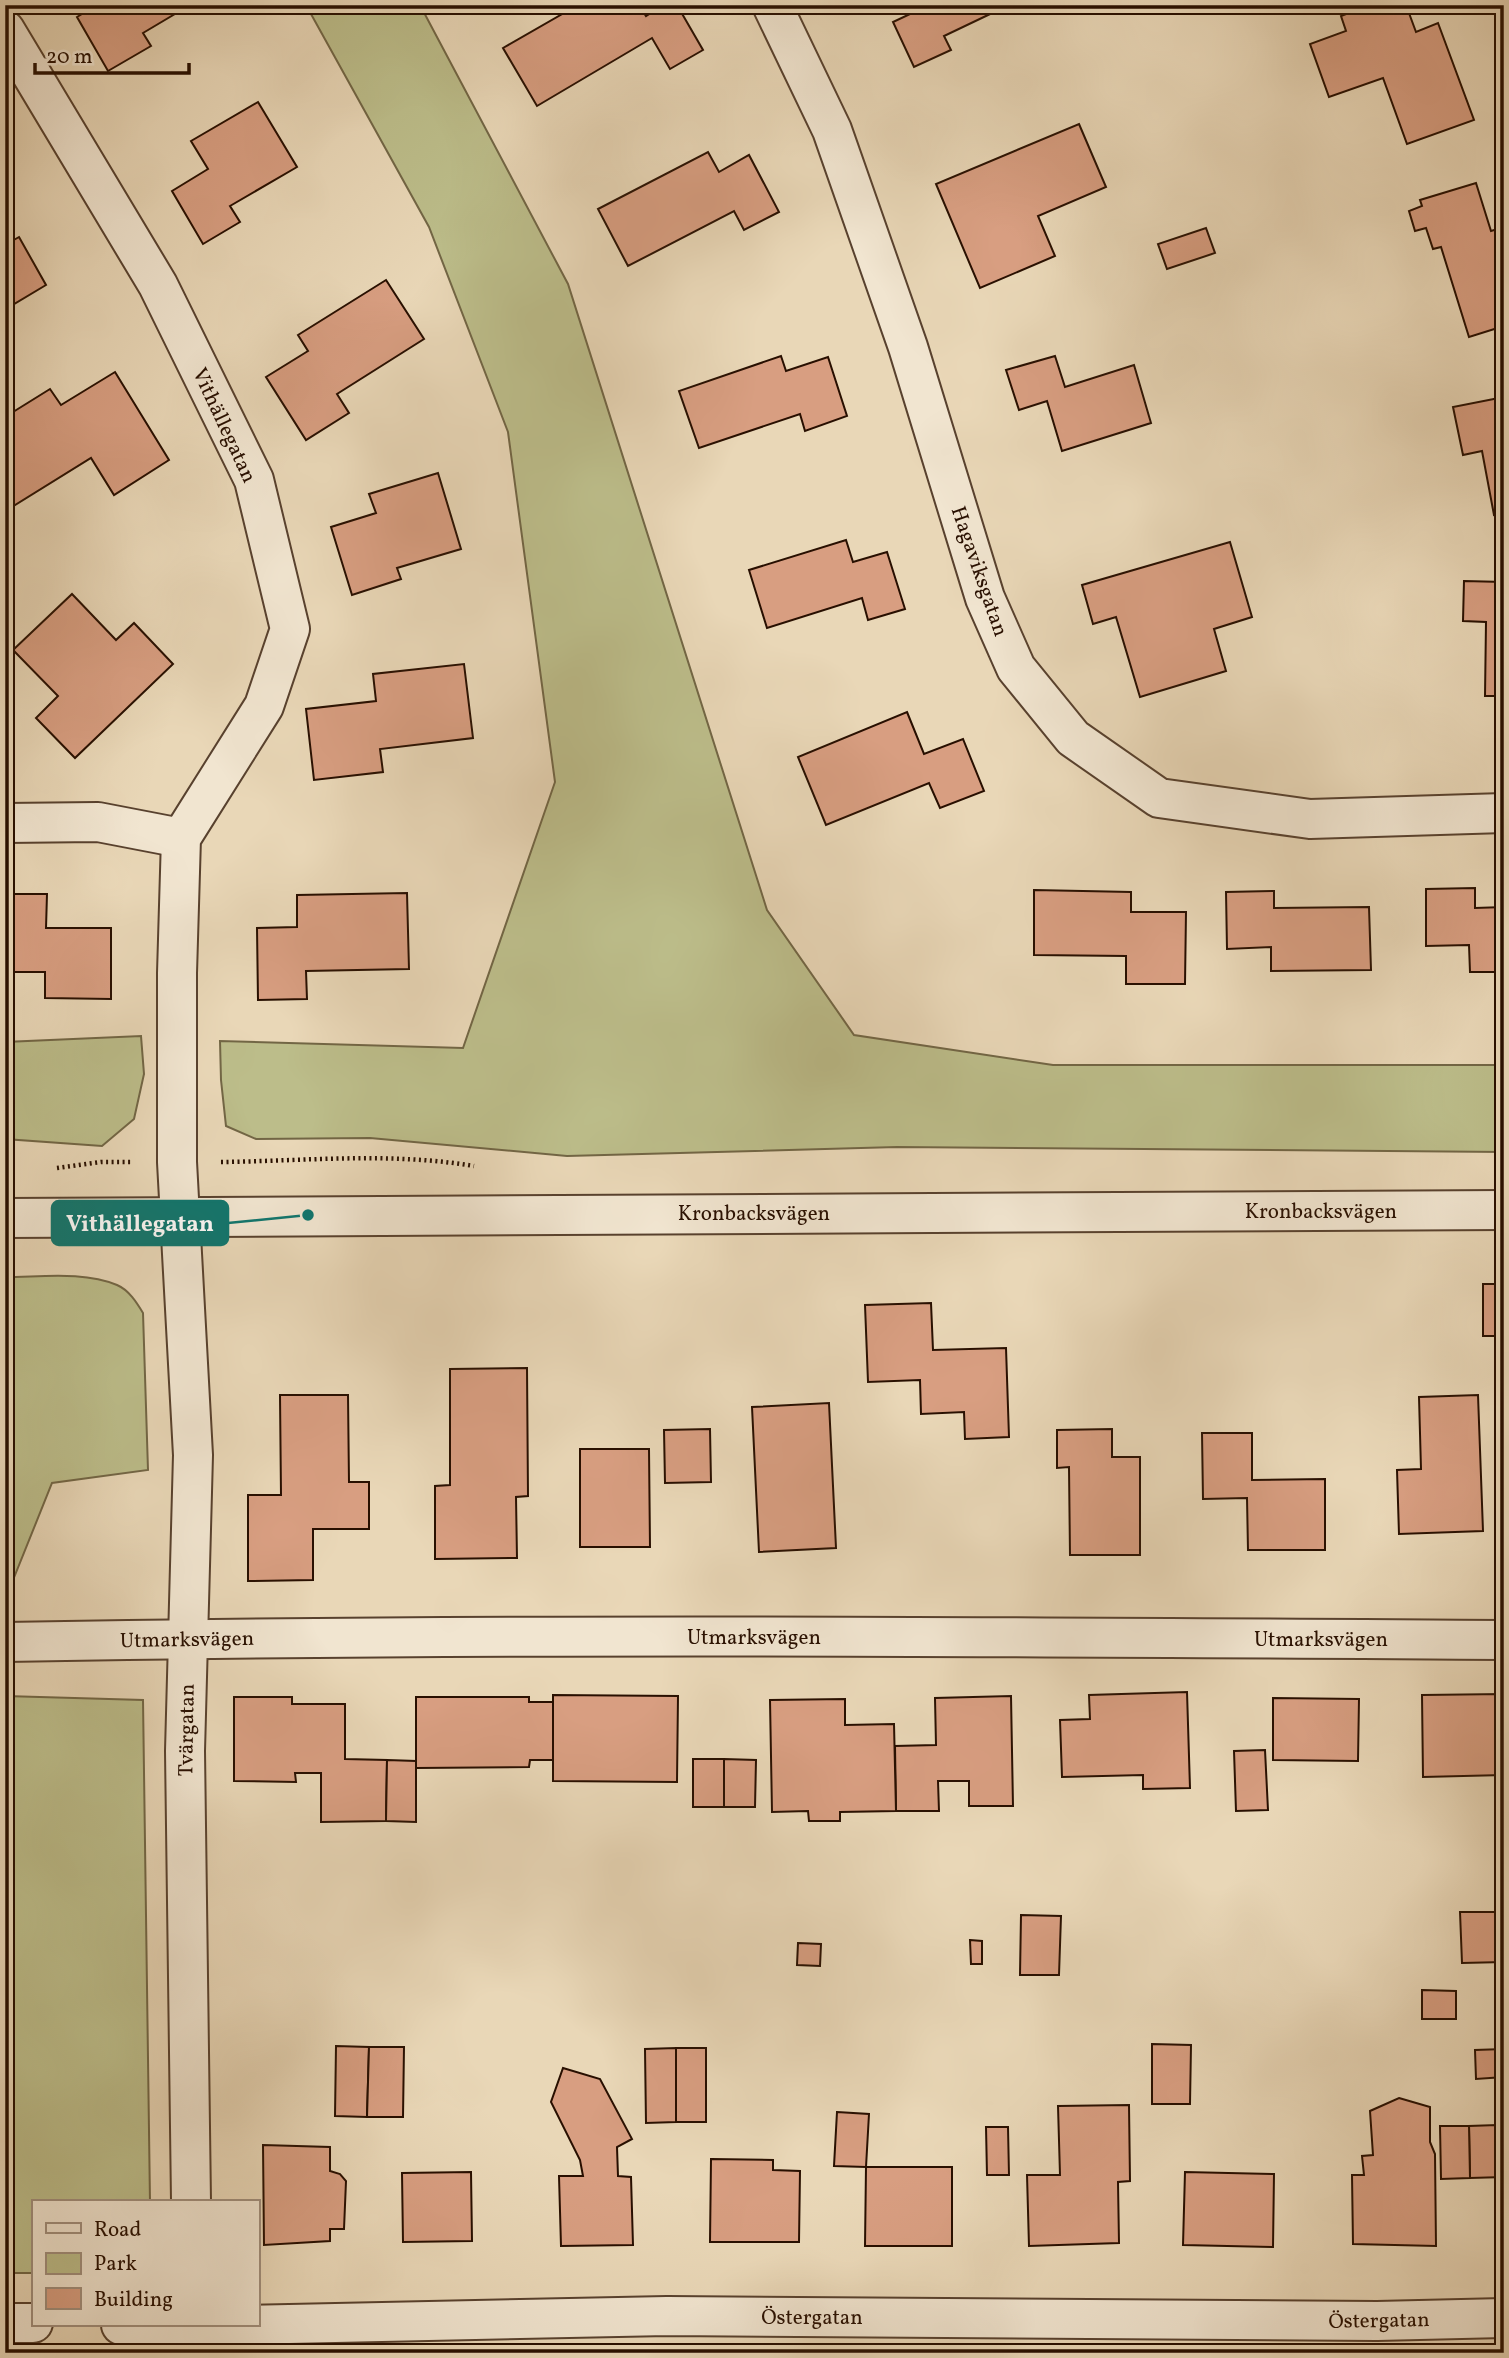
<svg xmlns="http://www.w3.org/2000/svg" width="1509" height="2358" font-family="Vollkorn,serif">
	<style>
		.green { fill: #bcbd8a; stroke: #726645; stroke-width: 2 }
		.building { fill: #d89e81; stroke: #280f00; stroke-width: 2 }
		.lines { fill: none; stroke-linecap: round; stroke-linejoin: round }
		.minor-casing { stroke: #58412e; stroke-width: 42 }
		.path { stroke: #280f00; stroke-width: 4.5; stroke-dasharray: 2 3.5; stroke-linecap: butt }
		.minor { stroke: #f1e5d0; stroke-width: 38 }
		.labels { text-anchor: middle; stroke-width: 5; stroke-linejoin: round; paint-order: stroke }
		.street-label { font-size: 21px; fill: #280f00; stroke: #f1e5d0 }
		.leader { fill: none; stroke: #0f766e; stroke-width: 2.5 }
		.callout-dot { fill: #0f766e; stroke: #f1e5d0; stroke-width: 2.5 }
		.callout { fill: #0f766e; stroke: #0f766e; stroke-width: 2.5 }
		.callout-label { font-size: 23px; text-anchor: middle; font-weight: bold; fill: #fff }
	</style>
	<rect width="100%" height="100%" fill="#e9d7b7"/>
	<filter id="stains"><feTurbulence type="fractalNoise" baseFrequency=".00286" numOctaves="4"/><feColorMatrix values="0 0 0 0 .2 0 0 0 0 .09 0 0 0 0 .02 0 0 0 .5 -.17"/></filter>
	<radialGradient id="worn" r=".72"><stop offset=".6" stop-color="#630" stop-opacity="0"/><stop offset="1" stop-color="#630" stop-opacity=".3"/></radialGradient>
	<!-- green -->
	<g class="green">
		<polygon points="306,5 420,5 568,284 767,910 854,1035 1053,1065 1504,1065 1504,1152 897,1147 567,1156 370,1138 256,1139 226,1126 221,1080 220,1041 463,1048 555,782 508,432 429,227"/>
		<polygon points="141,1036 144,1074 134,1119 102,1146 5,1139 5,1042"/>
		<path d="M5,1277c36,0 79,-6 112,8 12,5 20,18 26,28l5,157 -96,13 -47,117z"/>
		<polygon points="5,1696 143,1700 150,2202 33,2202 33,2273 5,2273"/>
	</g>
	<!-- building -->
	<g class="building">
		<polygon points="97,5 190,5 143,33 151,46 108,71 77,17"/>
		<polygon points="578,5 639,5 646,16 663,5 677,5 703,50 670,69 652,38 537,106 503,48"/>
		<polygon points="929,5 1009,5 944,36 951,50 914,67 893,22"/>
		<polygon points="1369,5 1406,5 1416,32 1438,23 1474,120 1407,144 1383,78 1329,97 1310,44 1346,31 1341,16"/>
		<polygon points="258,102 297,167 230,206 240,222 203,244 172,191 208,169 191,141"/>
		<polygon points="1079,124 1106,187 1038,216 1055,256 980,288 936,184"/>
		<polygon points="708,152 719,172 749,155 779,212 744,230 734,211 628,266 598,209"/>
		<polygon points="1476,183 1491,231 1504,227 1504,326 1469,337 1441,247 1433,249 1426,228 1415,231 1409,211 1422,206 1420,200"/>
		<polygon points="1206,228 1215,253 1167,269 1158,244"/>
		<polygon points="19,237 46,285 9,307 5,300 5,245"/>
		<polygon points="386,280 424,339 337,394 349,413 306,440 266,377 308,351 298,335"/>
		<polygon points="781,356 786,371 828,357 847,416 805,431 800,414 699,448 679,391"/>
		<polygon points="1055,356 1065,387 1134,365 1151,423 1062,451 1047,401 1019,410 1006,370"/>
		<polygon points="115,372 169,460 114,495 91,458 7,510 5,506 5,417 50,389 61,405"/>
		<polygon points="1504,397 1504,513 1494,515 1482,451 1463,455 1453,407"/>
		<polygon points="438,473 461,549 397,568 401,579 352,595 331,527 376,513 369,494"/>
		<polygon points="846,540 853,562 887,552 905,609 868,620 862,598 767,628 749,570"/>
		<polygon points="1230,542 1252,617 1214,629 1226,671 1140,697 1116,617 1093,624 1082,585"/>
		<polygon points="1464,581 1504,582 1504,696 1485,696 1486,622 1463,621"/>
		<polygon points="72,594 116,640 134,623 173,664 75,758 36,718 58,696 13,650"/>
		<polygon points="464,664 473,738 380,749 383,772 314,780 306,709 376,701 373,674"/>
		<polygon points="907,712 924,754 963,739 984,791 940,808 929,783 826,825 798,757"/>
		<polygon points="1475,888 1475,908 1504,907 1504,972 1470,972 1469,945 1426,946 1426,889"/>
		<polygon points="1034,890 1131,892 1131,912 1186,912 1185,984 1126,984 1126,956 1034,955"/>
		<polygon points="1274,891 1274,908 1369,907 1371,970 1271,971 1271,947 1227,949 1226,892"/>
		<polygon points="407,893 409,969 306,971 307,999 258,1000 257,928 297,927 297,895"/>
		<polygon points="5,894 47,894 46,928 111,928 111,999 45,998 45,972 5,972"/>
		<rect x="1483" y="1284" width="21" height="52"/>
		<polygon points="931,1303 933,1350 1006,1348 1009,1437 965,1439 964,1412 921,1414 920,1380 868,1382 865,1305"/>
		<polygon points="527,1368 528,1496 516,1497 517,1558 435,1559 435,1486 450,1485 450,1369"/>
		<polygon points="280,1395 348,1395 349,1482 369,1482 369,1529 313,1529 313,1580 248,1581 248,1495 281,1495"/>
		<polygon points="1478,1395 1483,1531 1399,1534 1397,1470 1421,1469 1419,1397"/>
		<polygon points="829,1403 836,1548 759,1552 752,1407"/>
		<polygon points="710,1429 711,1482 665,1483 664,1430"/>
		<polygon points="1112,1429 1112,1457 1140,1457 1140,1555 1070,1555 1069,1467 1057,1468 1057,1430"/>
		<polygon points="1202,1433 1252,1433 1252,1480 1325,1479 1325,1550 1248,1550 1247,1498 1203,1499"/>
		<polygon points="580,1449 649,1449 650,1547 580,1547"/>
		<polygon points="1187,1692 1190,1788 1143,1789 1143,1775 1062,1777 1060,1720 1090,1719 1089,1695"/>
		<polygon points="1504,1694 1504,1775 1423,1777 1422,1695"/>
		<polygon points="553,1695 678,1696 677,1782 553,1781"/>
		<polygon points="1011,1696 1013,1806 969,1806 969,1781 938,1781 939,1811 896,1811 895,1746 936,1745 935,1698"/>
		<polygon points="234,1697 292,1697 292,1704 345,1704 345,1759 387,1760 386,1821 321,1822 321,1773 295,1773 296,1782 234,1781"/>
		<polygon points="416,1697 529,1697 529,1702 553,1702 553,1760 530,1760 529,1767 416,1768"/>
		<polygon points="1273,1698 1359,1699 1358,1761 1273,1760"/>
		<polygon points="845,1699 845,1725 894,1724 896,1811 840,1812 840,1821 809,1821 808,1811 772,1812 770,1700"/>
		<polygon points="1265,1750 1268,1810 1236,1811 1234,1751"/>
		<rect x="693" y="1759" width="31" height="48"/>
		<polygon points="724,1759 756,1760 755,1807 724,1807"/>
		<polygon points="387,1760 416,1761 416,1822 386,1821"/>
		<polygon points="1460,1912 1504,1912 1504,1962 1462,1963"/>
		<polygon points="1021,1915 1061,1916 1059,1975 1020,1975"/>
		<polygon points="970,1940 982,1941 982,1964 971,1964"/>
		<polygon points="798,1943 821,1944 820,1966 797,1965"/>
		<polygon points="1422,1990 1456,1991 1456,2019 1422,2019"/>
		<polygon points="1152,2044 1191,2045 1190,2104 1152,2104"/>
		<polygon points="336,2046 369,2047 367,2117 335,2116"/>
		<polygon points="369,2047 404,2047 403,2117 367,2117"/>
		<polygon points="676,2048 676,2122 646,2123 645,2049"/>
		<rect x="676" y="2048" width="30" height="74"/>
		<polygon points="1504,2049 1504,2077 1476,2079 1475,2050"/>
		<polygon points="563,2068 600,2079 632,2139 617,2147 618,2176 631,2177 633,2245 561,2246 559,2176 583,2176 580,2160 551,2102"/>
		<polygon points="1399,2098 1430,2107 1430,2142 1435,2154 1436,2246 1353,2244 1352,2175 1364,2175 1362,2156 1373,2155 1370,2111"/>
		<polygon points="1129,2105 1130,2181 1118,2182 1119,2243 1029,2246 1027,2175 1060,2175 1058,2106"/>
		<polygon points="837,2112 869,2114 866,2167 834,2166"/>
		<polygon points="1497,2125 1498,2155 1504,2155 1504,2177 1470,2178 1469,2126"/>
		<polygon points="1440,2126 1469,2126 1470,2178 1441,2179"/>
		<polygon points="986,2127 1008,2127 1009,2175 987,2175"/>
		<polygon points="263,2145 330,2147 330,2171 340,2174 346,2181 344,2229 330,2229 330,2241 264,2245"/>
		<polygon points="711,2159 773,2160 773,2170 800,2171 799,2242 710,2242"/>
		<polygon points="866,2167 952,2167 952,2246 865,2246"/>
		<polygon points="471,2172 472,2241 403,2242 402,2173"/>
		<polygon points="1185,2172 1274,2174 1273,2247 1183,2245"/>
	</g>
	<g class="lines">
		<!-- minor casing -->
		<g class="minor-casing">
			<g id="minor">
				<polyline points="772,5 832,130 908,347 985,598 1016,668 1073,738 1159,798 1310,819 1504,813"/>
				<polyline points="5,30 158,285 254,480 290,629 264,706 181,838 177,973 177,1162 193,1455 185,1751 191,2202"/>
				<polyline points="5,823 98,822 181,838"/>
				<polyline points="5,1218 1504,1210"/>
				<path d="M5,1642c500,-9 999,-5 1499,-2"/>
				<polyline points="5,2323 33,2323"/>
				<polyline points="121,2325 193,2326 667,2316 1377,2321 1504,2318"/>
			</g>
		</g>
		<!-- path -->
		<g class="path">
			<path d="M221,1162c85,-1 169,-10 253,4"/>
			<polyline points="57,1168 101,1162 132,1162"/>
		</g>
		<!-- minor -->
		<use href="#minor" class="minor"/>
	</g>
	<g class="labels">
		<!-- street labels -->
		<g class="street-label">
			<text transform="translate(225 425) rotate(65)" y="7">Vithällegatan</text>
			<text transform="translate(980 571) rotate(71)" y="7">Hagaviksgatan</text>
			<text x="1321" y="1218">Kronbacksvägen</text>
			<text x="754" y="1220">Kronbacksvägen</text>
			<text x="754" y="1644">Utmarksvägen</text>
			<text transform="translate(187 1639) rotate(-1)" y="7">Utmarksvägen</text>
			<text x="1321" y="1646">Utmarksvägen</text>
			<text transform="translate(186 1730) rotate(-89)" y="7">Tvärgatan</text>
			<text x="812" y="2324">Östergatan</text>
			<text transform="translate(1379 2320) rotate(-1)" y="7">Östergatan</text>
		</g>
	</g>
	<!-- callouts -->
	<path class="leader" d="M308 1215L228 1223"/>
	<circle class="callout-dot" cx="308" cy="1215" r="7"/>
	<rect class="callout" x="52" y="1201" width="176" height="44" rx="7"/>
	<g class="callout-label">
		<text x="140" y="1231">Vithällegatan</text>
	</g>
	<!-- margin -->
	<rect width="1509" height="2358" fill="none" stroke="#e9d7b7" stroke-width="28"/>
	<rect x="7" y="7" width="1495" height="2344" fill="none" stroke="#280f00" stroke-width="3.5"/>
	<rect x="14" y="14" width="1481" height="2330" fill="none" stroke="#280f00" stroke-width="2"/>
	<!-- legend -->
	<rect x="32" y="2200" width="228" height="126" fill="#f1e5d0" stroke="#a18f7d" stroke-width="2"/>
	<rect x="46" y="2223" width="35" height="10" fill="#f1e5d0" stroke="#a18f7d" stroke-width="2"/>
	<text x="94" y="2236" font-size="21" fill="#280f00">Road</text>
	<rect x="46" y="2253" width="35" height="21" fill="#bcbd8a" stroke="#a18f7d" stroke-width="2"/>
	<text x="94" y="2270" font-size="21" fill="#280f00">Park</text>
	<rect x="46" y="2288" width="35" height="21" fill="#d89e81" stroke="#a18f7d" stroke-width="2"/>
	<text x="94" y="2306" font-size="21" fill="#280f00">Building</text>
	<!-- scale -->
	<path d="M35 63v10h154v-10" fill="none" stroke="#280f00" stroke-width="3.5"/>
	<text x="46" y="63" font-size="21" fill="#280f00" stroke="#f1e5d0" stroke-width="5" paint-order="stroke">20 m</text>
	<rect width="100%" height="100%" filter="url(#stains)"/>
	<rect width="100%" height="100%" fill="url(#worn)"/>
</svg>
